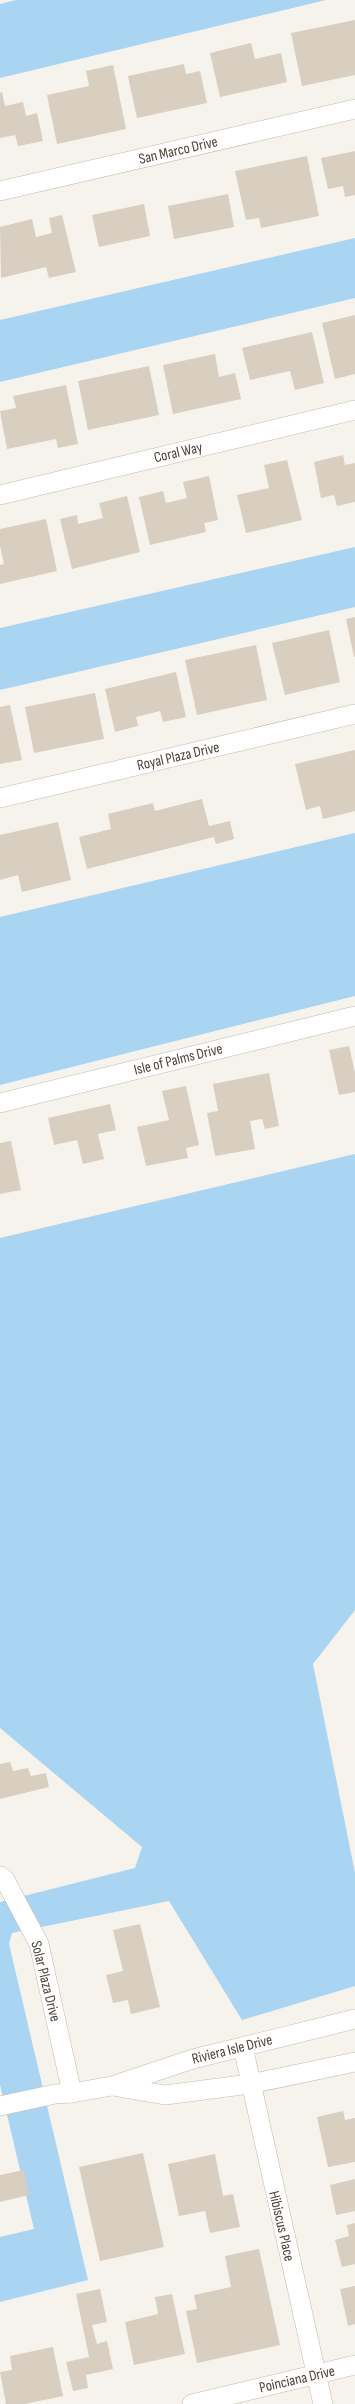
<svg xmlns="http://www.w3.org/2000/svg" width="355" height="2404" font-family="'Sofia Sans Condensed',sans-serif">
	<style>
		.water { fill: #a9d4f2 }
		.building { fill: #d8cfc1 }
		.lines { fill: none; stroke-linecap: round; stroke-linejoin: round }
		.minor-casing { stroke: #c2bbae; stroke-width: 20 }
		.minor { stroke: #fff; stroke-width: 19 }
		.labels { text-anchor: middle; stroke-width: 3; stroke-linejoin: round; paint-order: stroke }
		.street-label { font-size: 15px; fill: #4b4439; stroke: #fff }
	</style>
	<rect width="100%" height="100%" fill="#f6f3ec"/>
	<!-- water -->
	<g class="water">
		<polygon points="16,0 326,0 0,78 0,4"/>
		<polygon points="355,238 355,298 0,382 0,320"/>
		<polygon points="355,547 355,607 0,690 0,628"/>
		<polygon points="355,833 355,996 0,1085 0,917"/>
		<polygon points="355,1154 355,1610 313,1664 355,1873 355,1986 242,2020 169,1901 12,1933 9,1944 88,2280 0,2302 0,2237 34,2229 0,2085 0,1902 135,1868 142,1847 0,1728 0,1238"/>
	</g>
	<!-- building -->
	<g class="building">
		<polygon points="355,20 355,75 302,86 291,33"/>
		<polygon points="251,43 255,59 281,53 287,82 220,97 210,53"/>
		<polygon points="184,64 186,74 200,71 207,103 137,118 128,76"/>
		<polygon points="113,65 126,129 57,144 47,95 89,86 86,71"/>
		<polygon points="2,92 5,106 23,102 26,116 37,113 43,141 18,146 15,135 0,138 0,93"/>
		<polygon points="355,151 355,195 345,197 343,186 328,189 321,158"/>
		<polygon points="307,156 319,216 261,228 259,218 246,220 235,171"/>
		<polygon points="228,194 234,227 174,239 168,206"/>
		<polygon points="144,204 150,236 99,247 92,215"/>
		<polygon points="62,215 76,272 49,278 46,267 1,278 0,227 32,219 36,237 52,233 49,218"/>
		<polygon points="355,315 355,374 335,379 322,323"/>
		<polygon points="312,332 324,383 295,390 290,371 250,380 242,348"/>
		<polygon points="215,354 219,377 235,373 241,399 173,414 163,365"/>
		<polygon points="149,366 159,415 88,430 78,381"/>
		<polygon points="66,385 78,444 58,448 56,439 7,449 0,411 16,408 13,396"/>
		<polygon points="343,455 345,465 355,463 355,502 337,506 334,495 321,498 314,462"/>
		<polygon points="287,460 302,520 246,533 237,495 269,488 264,465"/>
		<polygon points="209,476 218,520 204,523 206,532 150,545 139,497 163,491 166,503 187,498 183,482"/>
		<polygon points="127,496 140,552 72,569 60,519 77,515 78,524 103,518 99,503"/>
		<polygon points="46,519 57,571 0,584 0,565 4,564 0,546 0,529"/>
		<polygon points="355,617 355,657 354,657 346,619"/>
		<polygon points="329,630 340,682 285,695 272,643"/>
		<polygon points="256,645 267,700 197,715 185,660"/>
		<polygon points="176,672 186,717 163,722 160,711 136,717 138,726 115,732 105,689"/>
		<polygon points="95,693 104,739 34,753 25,707"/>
		<polygon points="10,705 22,760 0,764 0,707"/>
		<polygon points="355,750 355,811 323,819 320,806 306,810 295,764"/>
		<polygon points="202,799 209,826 230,821 234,839 216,844 214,837 87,869 79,837 111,829 108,814 153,803 155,811"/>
		<polygon points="58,822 71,880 22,892 18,875 0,880 0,835"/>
		<polygon points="349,1046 355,1073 355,1092 339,1095 329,1050"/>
		<polygon points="269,1073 279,1126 265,1129 262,1119 250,1121 255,1149 215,1156 207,1113 218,1111 213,1084"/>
		<polygon points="186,1086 199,1145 186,1148 188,1158 146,1166 137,1127 169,1120 162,1091"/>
		<polygon points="110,1104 116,1130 98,1134 104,1159 83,1164 77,1140 54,1145 48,1118"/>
		<polygon points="11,1141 21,1190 0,1194 0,1143"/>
		<polygon points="10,1762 13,1771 28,1768 31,1776 46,1773 49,1787 0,1799 0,1764"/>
		<polygon points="140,1924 160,2007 131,2014 128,2000 113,2003 106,1975 123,1971 113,1930"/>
		<polygon points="343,2111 345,2120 355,2118 355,2162 328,2167 317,2117"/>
		<polygon points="143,2153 164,2247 100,2261 79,2167"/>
		<polygon points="215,2154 223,2196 233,2194 240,2227 210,2233 205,2211 179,2216 168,2164"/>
		<polygon points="24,2170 29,2195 0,2202 0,2175"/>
		<polygon points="355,2179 355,2211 336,2215 330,2185"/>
		<polygon points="355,2223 355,2264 342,2267 335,2240 349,2236 347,2225"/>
		<polygon points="259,2249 280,2345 197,2363 186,2311 197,2309 194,2295 231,2287 225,2256"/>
		<polygon points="355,2286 355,2324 348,2326 340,2289"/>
		<polygon points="100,2289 107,2322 92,2325 97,2344 107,2341 113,2369 86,2375 88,2388 73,2391 66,2362 89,2357 76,2294"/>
		<polygon points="172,2294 185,2354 134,2365 125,2322 158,2314 155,2297"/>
		<polygon points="53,2347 63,2396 25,2404 6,2404 0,2372 12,2370 10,2356"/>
	</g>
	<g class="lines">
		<!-- minor casing -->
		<g class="minor-casing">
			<g id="minor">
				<polyline points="0,191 355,109"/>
				<polyline points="0,495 355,410"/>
				<polyline points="0,798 355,714"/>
				<polyline points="0,1103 355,1016"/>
				<polyline points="0,1876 5,1880 39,1944 72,2093"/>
				<polyline points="243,2047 323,2404"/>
				<polyline points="113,2086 165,2095 250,2084 355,2062"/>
				<polyline points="0,2106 55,2094 72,2093 112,2086 193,2059 355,2019"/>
				<polyline points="192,2404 355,2365"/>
			</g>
		</g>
		<!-- minor -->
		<use href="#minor" class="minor"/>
	</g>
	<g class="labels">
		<!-- street labels -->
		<g class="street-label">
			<text transform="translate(178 150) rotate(-13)" y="5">San Marco Drive</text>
			<text transform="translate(178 452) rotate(-13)" y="5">Coral Way</text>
			<text transform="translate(178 756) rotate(-13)" y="5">Royal Plaza Drive</text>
			<text transform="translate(178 1059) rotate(-14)" y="5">Isle of Palms Drive</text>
			<text transform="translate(46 1981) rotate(76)" y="5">Solar Plaza Drive</text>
			<text transform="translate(232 2049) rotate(-14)" y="5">Riviera Isle Drive</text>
			<text transform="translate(282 2226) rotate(77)" y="5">Hibiscus Place</text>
			<text transform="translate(297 2379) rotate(-13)" y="5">Poinciana Drive</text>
		</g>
	</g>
</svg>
